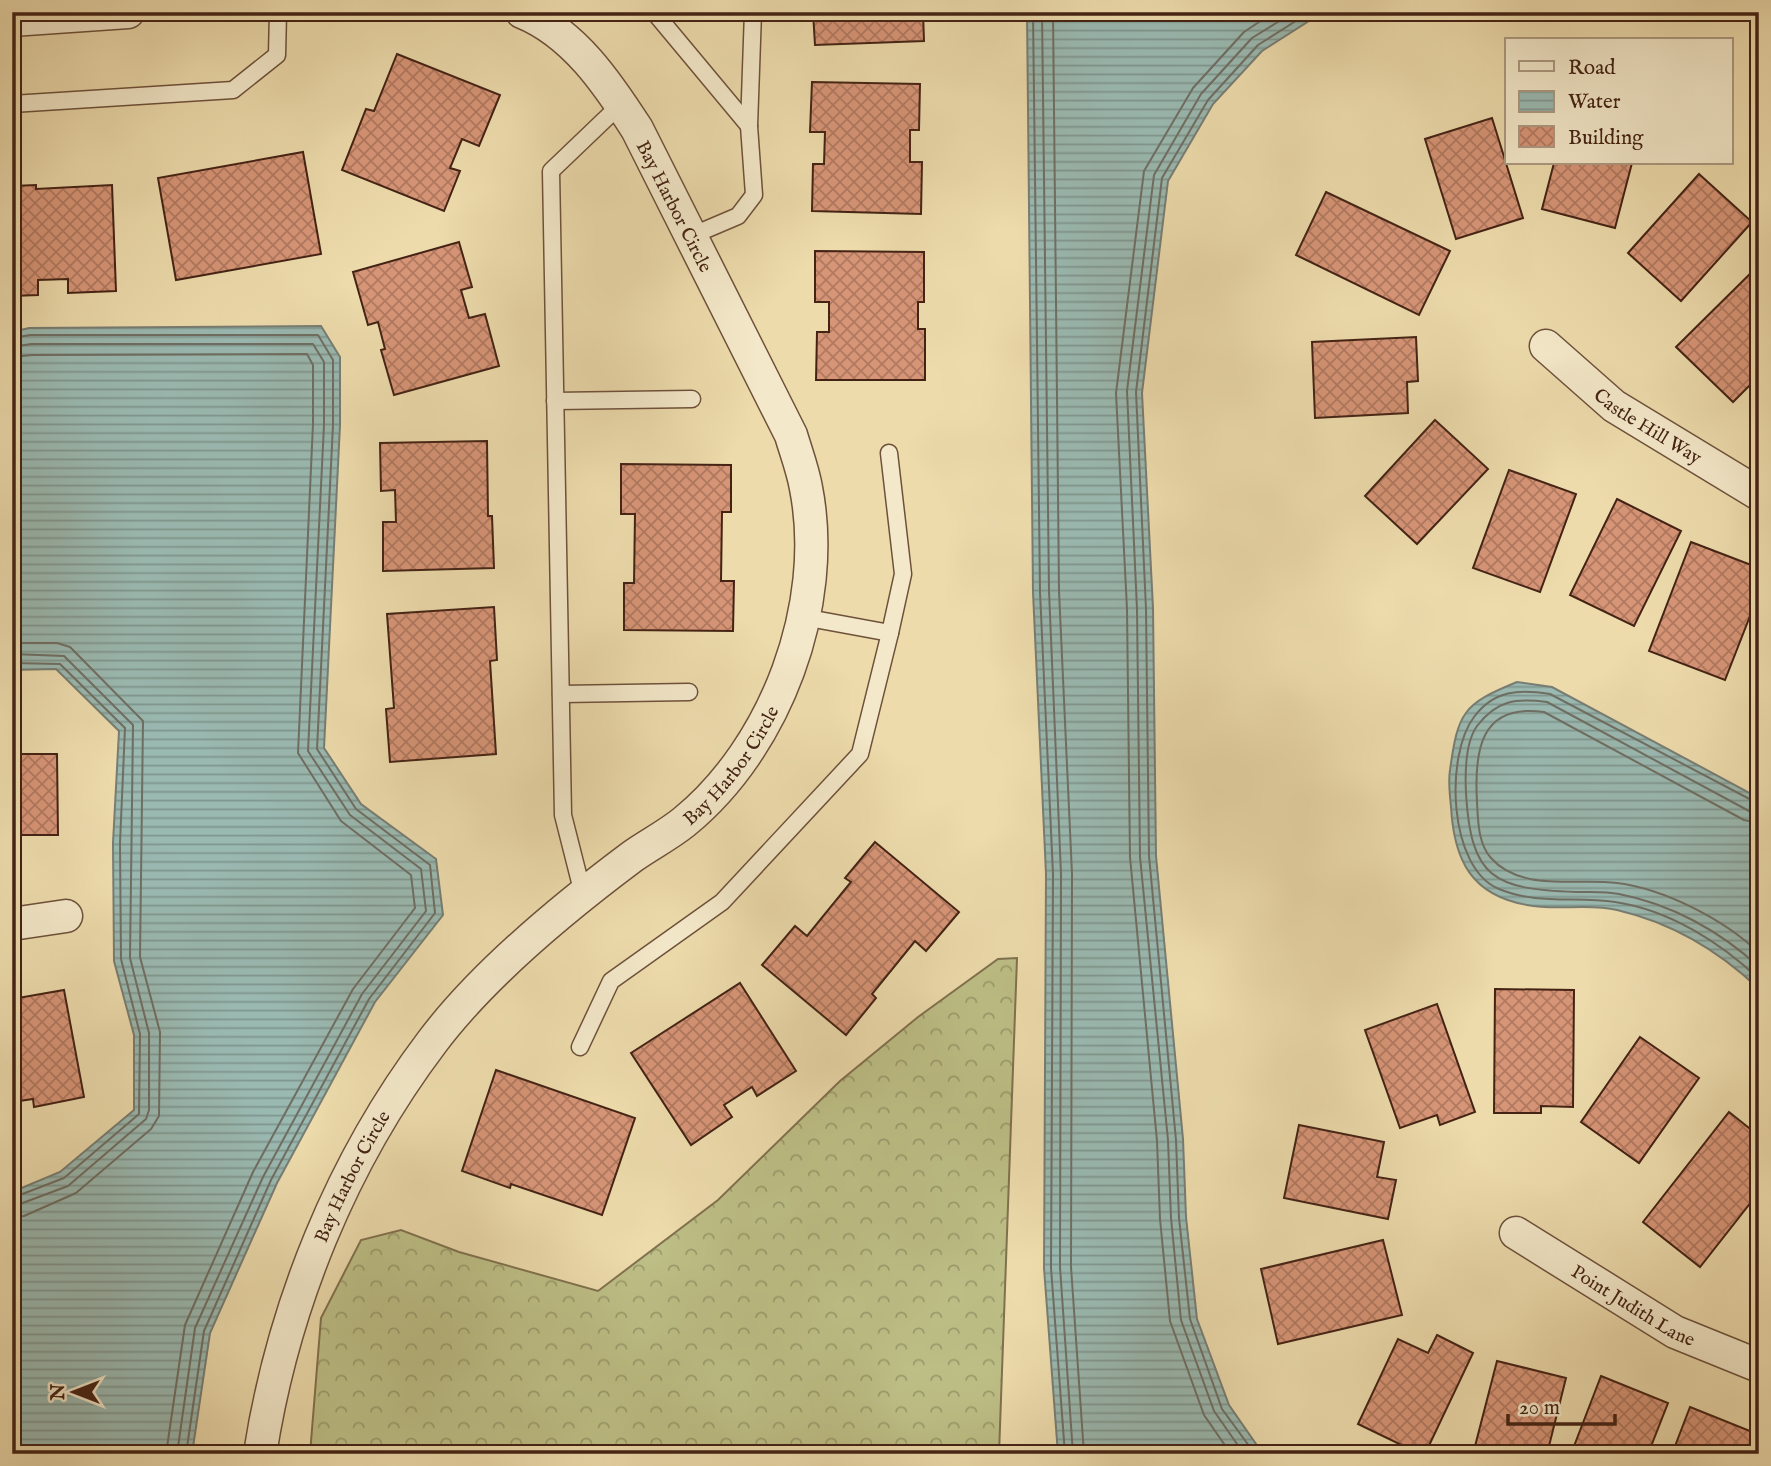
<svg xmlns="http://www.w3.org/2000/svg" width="1771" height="1466" font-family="'IM FELL English',serif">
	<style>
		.forest { fill: url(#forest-crowns); stroke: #80714e; stroke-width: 2 }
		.water { fill: url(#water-rules); stroke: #787d73; stroke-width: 2 }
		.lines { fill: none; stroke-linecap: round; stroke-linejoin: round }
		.shore { stroke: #6f6e63; stroke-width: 2 }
		.building { fill: url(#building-cross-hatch); stroke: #442315; stroke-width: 2 }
		.service-casing { stroke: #6e513b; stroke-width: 19 }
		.minor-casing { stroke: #6e513b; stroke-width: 35 }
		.service { stroke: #f3e8c9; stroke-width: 16 }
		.minor { stroke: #f3e8c9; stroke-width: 32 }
		.labels { text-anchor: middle; stroke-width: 5; stroke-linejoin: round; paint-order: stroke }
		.street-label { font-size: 19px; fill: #442315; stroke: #f3e8c9 }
	</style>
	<defs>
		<pattern id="forest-crowns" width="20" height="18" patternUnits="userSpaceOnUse" patternTransform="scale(1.75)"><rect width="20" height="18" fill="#bdbf86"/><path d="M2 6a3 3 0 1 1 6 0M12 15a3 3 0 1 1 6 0" fill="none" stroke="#9b9b6c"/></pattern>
		<pattern id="water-rules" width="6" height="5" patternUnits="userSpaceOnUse" patternTransform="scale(1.75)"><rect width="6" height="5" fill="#9ab9b1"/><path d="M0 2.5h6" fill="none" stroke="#7f968f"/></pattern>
		<pattern id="building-cross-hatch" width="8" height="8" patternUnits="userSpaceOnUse" patternTransform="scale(1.75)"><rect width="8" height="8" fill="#d79577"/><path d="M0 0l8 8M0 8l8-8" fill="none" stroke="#b07960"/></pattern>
	</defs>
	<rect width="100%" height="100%" fill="#eddbac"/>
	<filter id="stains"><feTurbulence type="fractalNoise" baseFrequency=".00286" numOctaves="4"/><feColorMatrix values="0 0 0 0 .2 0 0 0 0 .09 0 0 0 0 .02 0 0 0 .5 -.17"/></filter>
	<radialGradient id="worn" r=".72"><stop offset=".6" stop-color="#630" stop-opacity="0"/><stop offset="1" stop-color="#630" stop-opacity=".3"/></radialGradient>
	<!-- forest -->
	<polygon class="forest" points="1017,958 999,1454 310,1454 321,1318 361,1240 401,1230 459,1252 598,1291 718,1200 840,1081 918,1017 998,959"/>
	<!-- water -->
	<g class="water">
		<polygon points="1027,12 1323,12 1262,51 1213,104 1168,181 1142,393 1153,608 1156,856 1183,1139 1186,1217 1197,1319 1229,1405 1263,1454 1058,1454 1044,1268 1046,874 1033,592"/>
		<polygon points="321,326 340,357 340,425 324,748 361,804 436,859 443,915 375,1002 277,1183 210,1333 192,1454 12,1454 12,1192 60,1172 134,1110 134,1035 114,961 113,843 119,731 56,669 12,670 12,332 29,328"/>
		<path d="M1517,682l35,5 207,111v191c-41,-39 -86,-66 -142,-79 -28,-7 -61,1 -90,-5 -56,-10 -73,-45 -76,-98 -1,-12 -3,-25 -1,-37 8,-58 13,-66 67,-88z"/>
	</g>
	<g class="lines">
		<!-- shore -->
		<g class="shore">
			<polyline points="1033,12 1040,592 1053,874 1051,1268 1065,1454"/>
			<polyline points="1042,12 1049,591 1061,874 1060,1267 1073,1454"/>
			<polyline points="1053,12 1059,591 1072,874 1071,1267 1084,1454"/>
			<polyline points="12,338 30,335 318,335 333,360 333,425 317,749 356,809 430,865 435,913 369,999 271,1180 204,1331 186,1454"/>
			<polyline points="12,347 31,344 313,344 324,362 324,425 308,751 350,815 421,869 426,911 362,994 263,1177 195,1328 177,1454"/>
			<polyline points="12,357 32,355 307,354 313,365 313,424 298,753 341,821 411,875 415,908 353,989 253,1172 185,1325 166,1454"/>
			<polyline points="12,643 57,643 70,647 143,721 140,957 160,1032 159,1116 151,1129 76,1193 24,1216 12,1217"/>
			<polyline points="12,654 64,656 133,725 130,958 149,1033 149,1110 146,1119 68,1186 12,1207"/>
			<polyline points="12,663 60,664 125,728 120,843 121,959 140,1034 139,1114 64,1178 12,1198"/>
			<path d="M1759,804l-209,-110c-31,-5 -56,-4 -76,23 -29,38 -26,151 25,172 38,16 77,7 116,13 54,8 105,40 144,77"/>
			<path d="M1759,813l-10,-2 -202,-109c-31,-4 -50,-2 -70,24 -12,17 -12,47 -11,67 5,86 28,96 110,99 14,0 29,-1 43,2 52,10 101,37 140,73"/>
			<path d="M1759,823l-15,-3 -200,-108c-64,-9 -70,39 -67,90 1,18 1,42 14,56 30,34 86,20 126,25 48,6 108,37 142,70"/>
			<polyline points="1231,1454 1204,1415 1170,1321 1160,1219 1157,1141 1130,857 1127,609 1116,393 1144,171 1193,88 1244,32 1274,12"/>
			<polyline points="1244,1454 1214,1411 1181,1320 1171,1218 1168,1140 1140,857 1137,609 1127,391 1154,175 1201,94 1252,38 1294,12"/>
			<polyline points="1255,1454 1222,1409 1190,1319 1179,1218 1176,1140 1149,856 1146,609 1136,392 1162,178 1208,100 1258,45 1310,12"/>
		</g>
	</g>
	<!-- building -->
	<g class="building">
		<polygon points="813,12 923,12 924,41 815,45"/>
		<polygon points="397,54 500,95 479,146 462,139 450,168 460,171 444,211 342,170 366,109 374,111"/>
		<polygon points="812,82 920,84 919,130 910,130 910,162 922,162 921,214 812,211 813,164 824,164 825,132 810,132"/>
		<polygon points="1492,118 1523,218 1456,239 1425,139"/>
		<polygon points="303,152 321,254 176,280 158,178"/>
		<polygon points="1554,163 1632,163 1615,228 1542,209"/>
		<polygon points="1699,174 1752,222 1681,301 1628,253"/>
		<polygon points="36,185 36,189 112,185 116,291 68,293 68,279 38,280 38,295 12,296 12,186"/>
		<polygon points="1326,192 1450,251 1419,315 1296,255"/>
		<polygon points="459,242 472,287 461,290 469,318 485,314 499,366 394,395 381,350 385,349 378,322 368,325 353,272"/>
		<polygon points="815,251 924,252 924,302 918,302 918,329 925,329 925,380 816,380 817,332 829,332 829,302 815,302"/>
		<polygon points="1759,265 1759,376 1733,402 1676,347"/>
		<polygon points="1416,337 1418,381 1407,382 1408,413 1315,418 1312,342"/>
		<polygon points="1435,420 1488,469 1417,544 1365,496"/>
		<polygon points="487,441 488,516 492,516 494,568 383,571 383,522 396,522 395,490 381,491 380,443"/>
		<polygon points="621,464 731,465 731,512 722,512 721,581 734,581 733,631 624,630 624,583 634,583 635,514 621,514"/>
		<polygon points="1509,470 1576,494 1540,592 1473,568"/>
		<polygon points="1617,499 1681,531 1634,626 1570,595"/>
		<polygon points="1691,542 1759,568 1759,593 1725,680 1649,651"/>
		<polygon points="494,607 497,660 490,661 496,754 390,762 386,709 394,708 387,614"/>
		<polygon points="12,754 57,754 58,835 12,835"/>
		<polygon points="875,842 959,912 926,951 915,941 872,994 876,998 846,1035 762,965 795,926 807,936 851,882 845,878"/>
		<polygon points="740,983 796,1071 757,1096 752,1087 724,1105 732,1117 691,1145 631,1053"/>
		<polygon points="1495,989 1574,990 1573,1107 1541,1106 1541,1113 1494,1113"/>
		<polygon points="64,990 84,1097 34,1107 33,1099 12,1102 12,999"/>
		<polygon points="1437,1004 1475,1112 1440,1125 1437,1115 1400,1128 1365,1030"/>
		<polygon points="1640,1037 1699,1078 1639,1163 1581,1122"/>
		<polygon points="496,1070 635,1118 602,1215 511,1184 510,1188 462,1171"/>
		<polygon points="1729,1112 1759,1136 1759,1192 1700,1267 1643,1222"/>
		<polygon points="1299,1125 1384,1142 1377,1177 1396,1180 1388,1219 1284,1198"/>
		<polygon points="1383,1240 1402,1315 1278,1344 1261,1269"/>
		<polygon points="1437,1335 1473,1353 1425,1454 1420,1454 1358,1424 1398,1339 1428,1353"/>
		<polygon points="1497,1361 1566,1378 1547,1454 1473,1454"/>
		<polygon points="1601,1376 1668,1403 1648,1454 1571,1454"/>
		<polygon points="1690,1407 1755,1433 1746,1454 1672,1454"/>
	</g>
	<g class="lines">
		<!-- service casing -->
		<g class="service-casing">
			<g id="service">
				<polyline points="654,12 749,126"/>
				<polyline points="12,104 233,90 277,55 278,12"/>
				<polyline points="691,236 738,216 754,195 749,126 753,12"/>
				<polyline points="555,401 692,399"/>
				<polyline points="889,453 903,574 890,633"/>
				<polyline points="561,694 689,692"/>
				<polyline points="583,894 563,815 551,171 621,104"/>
				<polyline points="580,1047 611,981 722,902 860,754 890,633 803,617"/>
			</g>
		</g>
		<!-- minor casing -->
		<g class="minor-casing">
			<g id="minor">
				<polyline points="12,20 128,12"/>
				<path id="s1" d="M1546,346l68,60 145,88"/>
				<polyline points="12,924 66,916"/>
				<path id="s2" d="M1516,1233l159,99 84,34"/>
				<path id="s3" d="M260,1454c23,-148 82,-293 172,-412 51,-68 134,-136 201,-186 17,-12 35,-21 51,-34 92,-75 145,-217 122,-334 -3,-18 -10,-36 -15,-53l-154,-306c-29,-45 -63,-96 -115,-117"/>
			</g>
		</g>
		<!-- service -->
		<use href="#service" class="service"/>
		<!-- minor -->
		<use href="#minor" class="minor"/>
	</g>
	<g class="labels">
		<!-- street labels -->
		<g class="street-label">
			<text transform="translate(675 206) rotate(63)" y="7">Bay Harbor Circle</text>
			<text dy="7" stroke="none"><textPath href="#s1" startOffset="130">Castle Hill Way</textPath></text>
			<text dy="7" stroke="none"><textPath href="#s3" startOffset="861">Bay Harbor Circle</textPath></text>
			<text dy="7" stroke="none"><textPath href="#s3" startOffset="294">Bay Harbor Circle</textPath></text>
			<text dy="7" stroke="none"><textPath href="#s2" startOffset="138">Point Judith Lane</textPath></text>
		</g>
	</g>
	<!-- margin -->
	<rect width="1771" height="1466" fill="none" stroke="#eddbac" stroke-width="42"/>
	<rect x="14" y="14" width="1743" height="1438" fill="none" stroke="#442315" stroke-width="3.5"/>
	<rect x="21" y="21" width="1729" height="1424" fill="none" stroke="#442315" stroke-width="2"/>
	<!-- legend -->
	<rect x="1505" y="38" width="228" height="126" fill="#f3e8c9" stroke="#ad9981" stroke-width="2"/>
	<rect x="1519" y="61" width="35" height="10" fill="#f3e8c9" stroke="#ad9981" stroke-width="2"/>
	<text x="1568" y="74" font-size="21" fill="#442315">Road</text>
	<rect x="1519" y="91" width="35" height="21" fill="url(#water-rules)" stroke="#ad9981" stroke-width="2"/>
	<text x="1568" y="108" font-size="21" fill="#442315">Water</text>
	<rect x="1519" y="126" width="35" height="21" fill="url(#building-cross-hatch)" stroke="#ad9981" stroke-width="2"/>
	<text x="1568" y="144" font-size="21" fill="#442315">Building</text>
	<!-- north arrow -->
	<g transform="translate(74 1392) rotate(270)" stroke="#f3e8c9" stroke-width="5" paint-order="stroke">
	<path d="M0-5L12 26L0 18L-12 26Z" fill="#442315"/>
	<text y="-10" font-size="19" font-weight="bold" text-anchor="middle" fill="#442315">N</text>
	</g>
	<!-- scale -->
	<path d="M1508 1414v10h107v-10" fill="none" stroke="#442315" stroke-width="3.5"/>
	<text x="1519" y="1414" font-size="21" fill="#442315" stroke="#f3e8c9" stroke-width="5" paint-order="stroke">20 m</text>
	<rect width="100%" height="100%" filter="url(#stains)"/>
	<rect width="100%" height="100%" fill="url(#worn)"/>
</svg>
